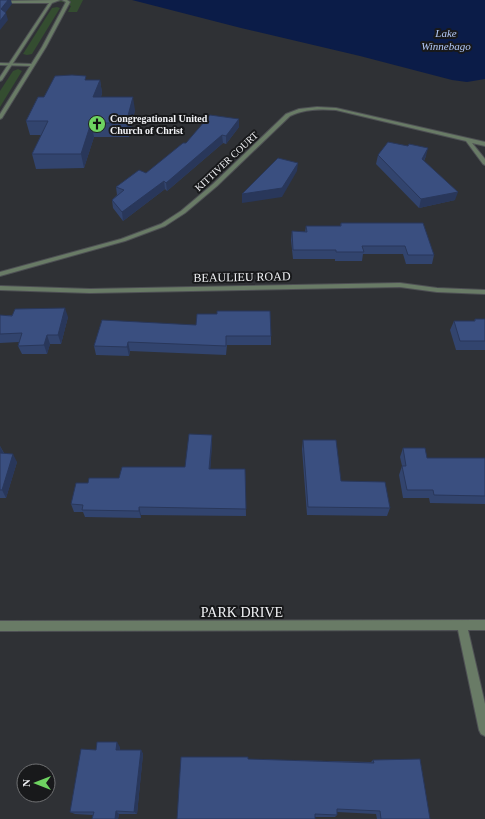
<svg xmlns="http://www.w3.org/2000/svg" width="485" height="819" font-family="'Times New Roman',serif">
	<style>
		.green { fill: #344d30 }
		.water { fill: #0b1c48 }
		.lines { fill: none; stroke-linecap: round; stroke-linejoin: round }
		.minor-casing { stroke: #4e5054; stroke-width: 2 }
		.tertiary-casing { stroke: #4e5054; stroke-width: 2 }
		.minor { fill: #697b66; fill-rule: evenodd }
		.tertiary { fill: #697b66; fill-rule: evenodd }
		.wall { fill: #32446e }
		.shaded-wall { fill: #29375a }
		.building { fill: #3a4f80; stroke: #29375a }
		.labels { text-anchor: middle; stroke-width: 4; stroke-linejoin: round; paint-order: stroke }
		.far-poi-label { font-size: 10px; font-weight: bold; fill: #f1f2f5; stroke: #18191b; text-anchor: start }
		.far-street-label { font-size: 10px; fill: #f1f2f5; stroke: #18191b }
		.far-water-label { font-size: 11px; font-style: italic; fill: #b4caf8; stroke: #18191b }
		.street-label { font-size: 12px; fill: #f1f2f5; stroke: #18191b }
		.near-street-label { font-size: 14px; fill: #f1f2f5; stroke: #18191b }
	</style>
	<rect width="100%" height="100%" fill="#2f3135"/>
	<!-- green -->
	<g class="green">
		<polygon points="35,0 83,0 77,12 68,12 71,6 63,2"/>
		<polygon points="57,7 60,8 32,54 27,55 23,54 52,8"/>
		<polygon points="18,69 22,71 0,107 0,91 13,71"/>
	</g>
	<!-- water -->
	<polygon class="water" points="132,0 485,0 485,79 467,82 452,80 360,56 241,28"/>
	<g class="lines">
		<!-- minor casing -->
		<g class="minor-casing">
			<g id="minor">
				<polygon points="0,63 32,64 34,65 32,66 0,65"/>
				<path d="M317,107l19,1 149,34v4l-13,-3 13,16v6l-2,-1 -17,-23 -130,-31c-16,-1 -31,-1 -46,6l-73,70 -32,27 -20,13 -40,15 -125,35v-4l121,-33 40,-15 20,-13 32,-27 73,-70 13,-5z"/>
				<polygon points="400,283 437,288 485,290 485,294 437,292 400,287 90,293 0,290 0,286 90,289"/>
				<polygon points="485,620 485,630 468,630 485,704 485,736 481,734 479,730 458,630 0,631 0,621"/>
			</g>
		</g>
		<!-- tertiary casing -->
		<g class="tertiary-casing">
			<g id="tertiary">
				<polygon points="54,0 60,0 52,3 2,80 0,81 0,77 49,3 0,3 0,1"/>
				<polygon points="62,0 67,0 70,2 46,47 2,118 0,119 0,114 42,47 66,2"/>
			</g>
		</g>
		<!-- minor -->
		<use href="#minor" class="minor"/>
		<!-- tertiary -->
		<use href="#tertiary" class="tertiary"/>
	</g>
	<!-- wall -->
	<g class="wall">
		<polygon points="87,80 100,80 102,93 101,97 135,110 129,137 94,137 84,168 36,169 32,154 41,135 30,135 26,121 44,97"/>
		<polygon points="239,127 226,144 223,143 167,191 165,189 123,221 113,208 112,200 117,195 116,187 146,173 186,143"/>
		<polygon points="378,155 426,156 424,161 455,200 419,208 376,164"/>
		<polygon points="341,223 434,255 432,264 406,264 403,254 363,254 362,261 335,261 335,259 293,259 291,240 292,231 305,232 306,226 340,226"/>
		<polygon points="0,315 68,317 61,344 50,344 47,354 22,354 18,346 19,342 0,343"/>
		<polygon points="475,319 485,319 485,350 456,350 450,330 454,321 474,321"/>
		<polygon points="102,320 271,336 271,345 227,345 226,355 130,351 129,356 96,355 94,346"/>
		<polygon points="212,435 212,443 210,469 245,469 246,516 141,515 141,518 85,517 83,512 74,512 71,504 88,483 119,478 185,467"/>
		<polygon points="303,440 341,481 390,508 387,516 307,515 302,449"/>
		<polygon points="0,446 4,453 17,462 6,498 0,498"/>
		<polygon points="403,448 427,458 485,458 485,504 430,503 429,498 403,498 399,475 402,466 400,457"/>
		<polygon points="120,747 120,750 141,750 143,754 137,814 119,814 118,819 92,819 93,815 75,814 70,812 96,750"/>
		<polygon points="248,759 371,762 373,760 430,819 377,819 376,814 337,812 337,815 335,817 315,817"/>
	</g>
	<!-- shaded-wall -->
	<g class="shaded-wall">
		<polygon points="8,0 11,0 12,4 3,16 1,9"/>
		<polygon points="6,13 8,20 0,30 0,21"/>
		<polygon points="100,80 102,93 96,111 93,97"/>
		<polygon points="133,97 135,110 129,137 126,123"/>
		<polygon points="239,119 239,127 226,144 226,136"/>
		<polygon points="91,123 94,137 84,168 81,154"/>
		<polygon points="222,135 223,143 167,191 166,183"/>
		<polygon points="428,148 426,156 420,167 422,159"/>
		<polygon points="298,163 297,171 282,197 242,203 242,194"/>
		<polygon points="164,181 165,189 123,221 122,212"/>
		<polygon points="458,192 455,200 419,208 421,199"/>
		<polygon points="65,308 68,317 61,344 58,335"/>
		<polygon points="47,335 50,344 47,354 44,345"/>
		<polygon points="128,342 130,351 129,356 127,347"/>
		<polygon points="212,435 212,443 210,477 209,469"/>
		<polygon points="0,446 4,454 0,458"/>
		<polygon points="13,454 17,462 6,498 2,490"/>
		<polygon points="139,507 141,515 141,518 139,511"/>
		<polygon points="117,742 120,747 119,754 116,750"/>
		<polygon points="141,750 143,754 137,814 134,812"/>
		<polygon points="116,811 119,814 118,819 115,819"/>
	</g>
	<!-- building -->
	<g class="building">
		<polygon points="0,0 8,0 1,9 6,13 0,21"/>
		<polygon points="72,75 86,76 85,80 100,80 93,97 133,97 126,123 91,123 81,154 32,154 48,121 26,121 38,97 44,97 55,76"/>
		<polygon points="210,115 239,119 226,136 222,135 166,183 164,181 122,212 112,200 124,190 116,187 139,170 146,173 183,143 186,143"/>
		<polygon points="388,142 408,146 409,144 428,148 422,159 458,192 421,199 378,155"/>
		<polygon points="278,158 298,163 282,188 242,194"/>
		<polygon points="341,223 423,223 434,255 408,255 405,246 362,246 364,252 336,252 336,250 293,250 292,231 307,232 306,226 341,226"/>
		<polygon points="65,308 58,335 47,335 44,345 18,346 22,333 0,334 0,315 12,316 15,309"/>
		<polygon points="217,311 270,311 271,336 226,336 226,346 128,342 127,347 94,346 102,320 196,325 197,314 217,314"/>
		<polygon points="475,319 485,319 485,341 460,341 454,321 475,321"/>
		<polygon points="189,434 212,435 209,469 245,469 246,509 139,507 139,511 82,510 83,505 71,504 76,483 88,483 89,478 119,478 122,467 185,467"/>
		<polygon points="303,440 336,440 341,481 385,482 390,508 308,507"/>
		<polygon points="403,448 425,448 427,458 485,458 485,496 434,495 433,490 407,490 402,466 406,466"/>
		<polygon points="0,453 13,454 2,490 0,490"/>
		<polygon points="97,742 117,742 116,750 141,750 134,812 116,811 115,819 92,819 94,812 70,812 81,749 96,750"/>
		<polygon points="181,757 248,757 248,759 374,763 373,760 420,759 430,819 381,819 380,811 337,809 337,815 315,814 315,819 177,819"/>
	</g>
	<!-- icons -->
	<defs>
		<g id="church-disc" transform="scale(0.9)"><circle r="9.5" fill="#6ed361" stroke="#18191b"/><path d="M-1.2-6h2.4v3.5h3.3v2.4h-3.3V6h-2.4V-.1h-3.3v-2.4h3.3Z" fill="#111"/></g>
	</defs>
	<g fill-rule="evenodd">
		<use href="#church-disc" x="97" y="124"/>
	</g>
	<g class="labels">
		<!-- far-poi labels -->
		<g class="far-poi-label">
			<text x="110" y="122">Congregational United<tspan x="110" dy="12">Church of Christ</tspan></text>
		</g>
		<!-- far-street labels -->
		<g class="far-street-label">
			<text transform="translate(226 161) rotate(-43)" y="4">KITTIVER COURT</text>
		</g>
		<!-- far-water labels -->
		<g class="far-water-label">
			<text x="446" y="37">Lake<tspan x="446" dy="13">Winnebago</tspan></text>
		</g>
		<!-- street labels -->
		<g class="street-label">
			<text transform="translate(242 277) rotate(-1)" y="4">BEAULIEU ROAD</text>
		</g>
		<!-- near-street labels -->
		<g class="near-street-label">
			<text x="242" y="617">PARK DRIVE</text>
		</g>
	</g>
	<!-- north arrow -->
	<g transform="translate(36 783) rotate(270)"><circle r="19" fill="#18191b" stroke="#6f7072"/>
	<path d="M0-3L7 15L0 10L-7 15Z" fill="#6ed361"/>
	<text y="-6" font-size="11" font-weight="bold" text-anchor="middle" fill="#f1f2f5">N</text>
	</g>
</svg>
